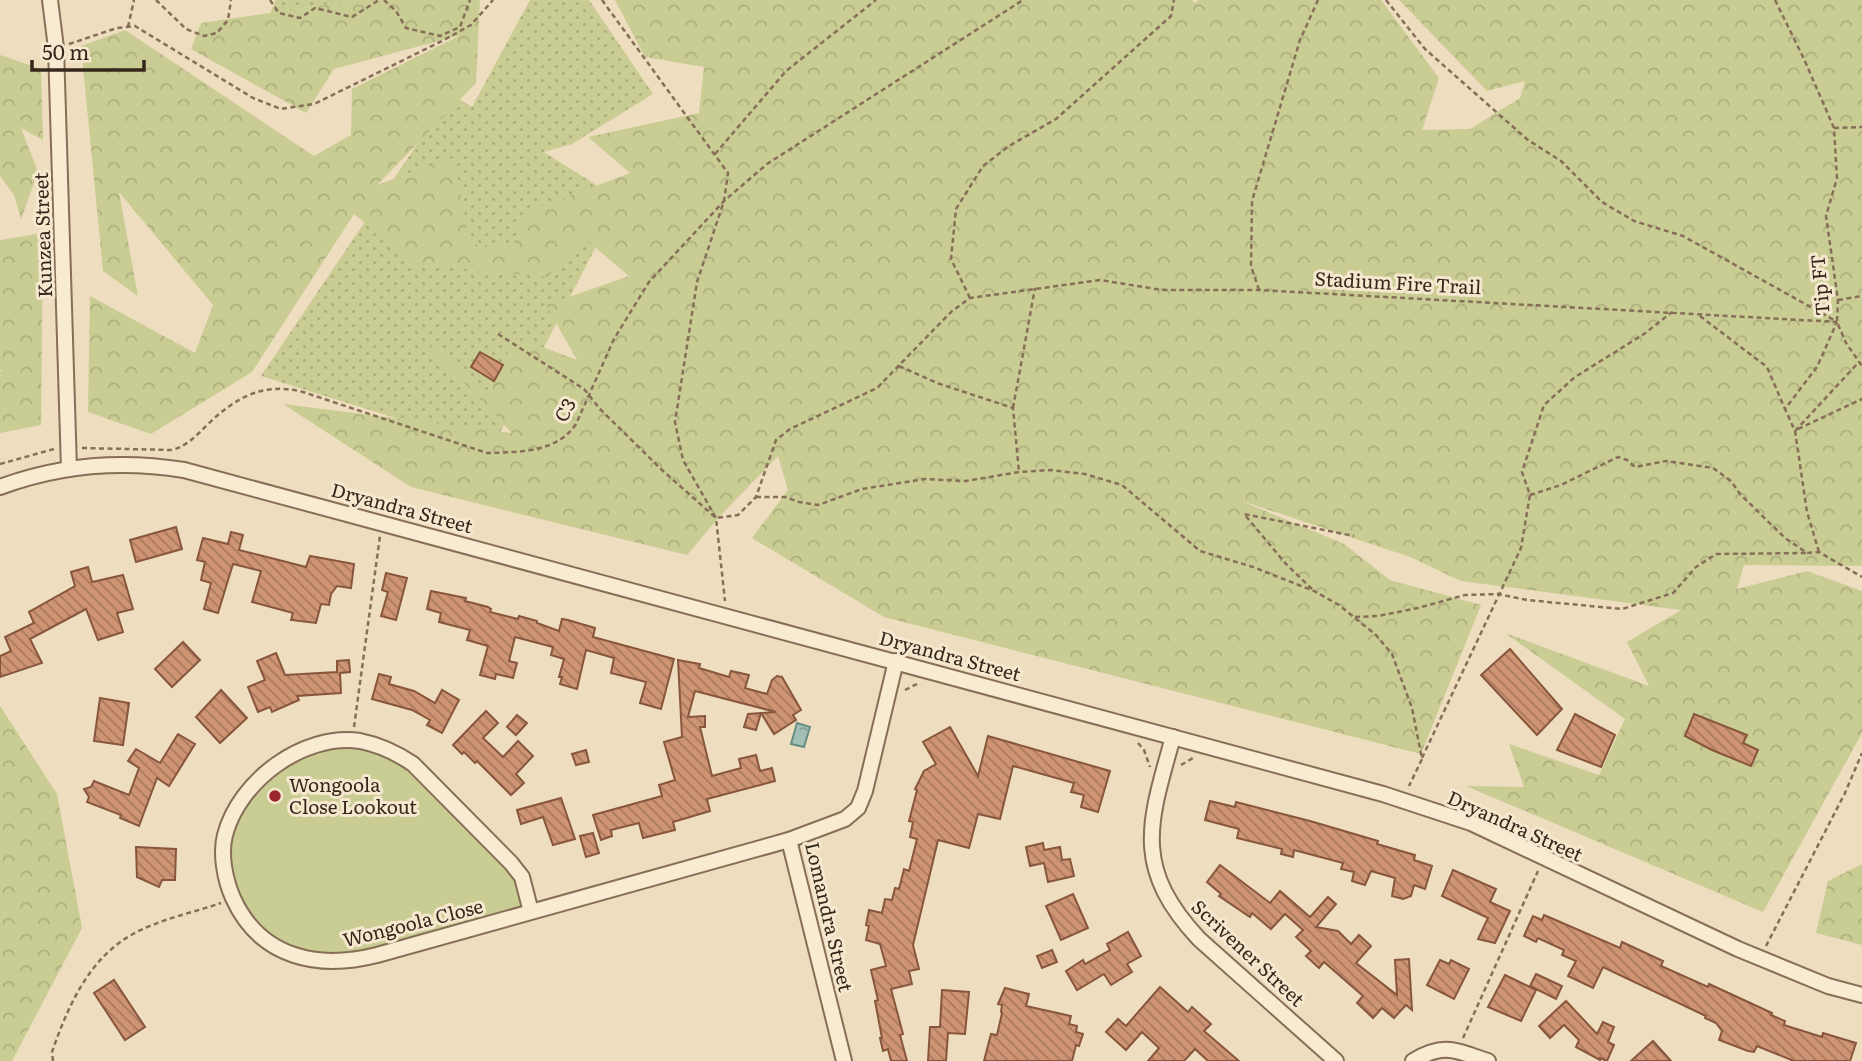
<svg xmlns="http://www.w3.org/2000/svg" width="1862" height="1061" font-family="Literata,serif">
	<style>
		.grass { fill: url(#grass-dots) }
		.forest { fill: url(#forest-crowns) }
		.green { fill: #c9cc93 }
		.water { fill: url(#water-ripples); stroke: #698e83; stroke-width: 2 }
		.building { fill: url(#building-back-hatch); stroke: #87563c; stroke-width: 2 }
		.lines { fill: none; stroke-linecap: round; stroke-linejoin: round }
		.minor-casing { stroke: #876e57; stroke-width: 18 }
		.path { stroke: #876e57; stroke-width: 2.5; stroke-dasharray: 5 3.5; stroke-linecap: butt }
		.minor { stroke: #f9ebd2; stroke-width: 14 }
		.poi-dot { fill: #97262d; stroke: #f6e8ce; stroke-width: 2.5 }
		.labels { text-anchor: middle; stroke-width: 6; stroke-linejoin: round; paint-order: stroke }
		.street-label { font-size: 19px; fill: #36271c; stroke: #f6e8ce }
		.poi-label { font-size: 19px; fill: #36271c; stroke: #f6e8ce; text-anchor: start }
	</style>
	<defs>
		<pattern id="grass-dots" width="8" height="8" patternUnits="userSpaceOnUse" patternTransform="scale(1.75)"><rect width="8" height="8" fill="#c9cc93"/><path d="M2 2h.1M6 6h.1" fill="none" stroke="#adaf7e" stroke-width="1.8" stroke-linecap="round"/></pattern>
		<pattern id="forest-crowns" width="20" height="18" patternUnits="userSpaceOnUse" patternTransform="scale(1.75)"><rect width="20" height="18" fill="#c9cc93"/><path d="M2 6a3 3 0 1 1 6 0M12 15a3 3 0 1 1 6 0" fill="none" stroke="#adaf7e"/></pattern>
		<pattern id="water-ripples" width="26" height="14" patternUnits="userSpaceOnUse" patternTransform="scale(1.75)"><rect width="26" height="14" fill="#a2c0b6"/><path d="M2 4q2-2 4 0t4 0M15 11q2-2 4 0t4 0" fill="none" stroke="#859c93"/></pattern>
		<pattern id="building-back-hatch" width="6" height="6" patternUnits="userSpaceOnUse" patternTransform="scale(1.75)"><rect width="6" height="6" fill="#ce9474"/><path d="M-1 5l2 2M0 0l6 6M5-1l2 2" fill="none" stroke="#a8795e"/></pattern>
	</defs>
	<rect width="100%" height="100%" fill="#eeddbf"/>
	<!-- grass -->
	<g class="grass">
		<polygon points="276,0 360,0 270,13"/>
		<polygon points="530,0 589,0 653,94 572,144 544,152 620,200 492,448 261,376 451,94 472,107"/>
	</g>
	<!-- forest -->
	<g class="forest">
		<polygon points="360,0 480,0 476,83 377,185 454,158 470,244 513,247 523,213 630,173 588,137 699,113 704,67 645,57 615,0 1192,0 1195,3 1198,0 1381,0 1439,78 1422,130 1470,129 1520,98 1525,81 1487,91 1399,0 1862,0 1862,566 1744,565 1737,589 1807,571 1862,591 1862,733 1763,912 1466,786 1524,787 1509,744 1599,775 1625,719 1505,633 1649,686 1627,642 1681,610 1461,581 1410,557 1239,500 1344,544 1390,580 1481,605 1421,754 884,617 752,538 788,490 778,456 720,516 687,555 411,487 283,404 512,433 426,343 488,391 516,337 577,360 546,305 629,276 583,237 548,277 415,264 354,214 252,372 151,434 88,412 90,296 195,353 213,305 119,192 138,296 103,271 81,46 125,30 314,156 351,135 352,89 461,35 334,69 306,113 191,49 201,23"/>
		<polygon points="0,55 41,69 43,140 21,128 38,172 21,219 14,195 0,176"/>
		<polygon points="43,233 41,425 0,433 0,372 2,370 0,370 0,240"/>
		<polygon points="0,706 57,794 82,928 12,1061 0,1061"/>
		<polygon points="1862,864 1862,945 1816,933 1828,881"/>
	</g>
	<!-- green -->
	<polygon class="green" points="337,741 396,753 511,863 531,912 377,955 304,958 252,927 224,862 233,813 263,775"/>
	<!-- water -->
	<polygon class="water" points="797,723 810,727 804,747 791,744"/>
	<!-- building -->
	<g class="building">
		<polygon points="480,352 503,365 494,381 471,367"/>
		<polygon points="176,527 182,549 136,562 130,540"/>
		<polygon points="231,532 243,535 239,550 275,559 306,567 310,556 354,564 351,588 337,586 331,594 329,605 321,604 316,623 291,620 293,613 252,602 261,571 233,564 218,613 204,609 211,583 201,580 205,562 197,560 203,538 228,544"/>
		<polygon points="88,567 92,582 123,575 133,609 117,613 123,632 98,640 86,609 30,639 42,663 0,677 0,656 11,651 5,637 34,623 29,612 75,586 71,572"/>
		<polygon points="386,573 407,578 396,620 381,616 388,592 382,590"/>
		<polygon points="431,591 466,598 465,601 488,607 491,609 490,612 518,619 519,616 537,621 537,623 559,631 562,619 568,620 595,628 593,637 674,659 661,709 640,703 646,682 611,673 614,658 586,650 577,689 560,684 562,677 559,677 564,659 551,655 553,647 515,637 509,661 517,663 513,678 496,674 495,679 480,675 488,646 467,640 470,630 439,622 441,613 427,609"/>
		<polygon points="183,642 200,660 172,687 155,669"/>
		<polygon points="1510,649 1562,709 1537,735 1481,675"/>
		<polygon points="276,653 285,675 337,672 337,661 349,660 350,672 340,673 341,693 297,696 299,700 272,712 270,707 258,712 248,687 265,680 257,661"/>
		<polygon points="678,660 700,664 699,668 729,677 731,671 749,675 745,688 767,694 772,680 777,676 782,677 801,710 793,715 796,720 774,734 761,713 776,712 695,691 688,717 705,716 705,727 700,727 712,776 741,768 739,759 756,755 760,771 772,768 775,781 707,799 710,811 673,822 675,830 643,838 639,823 611,830 612,836 601,840 593,815 662,796 659,785 675,780 664,742 682,737"/>
		<polygon points="379,674 391,677 389,684 414,691 435,703 442,690 459,700 442,733 427,725 430,720 412,710 372,699"/>
		<polygon points="221,690 247,718 220,743 196,717"/>
		<polygon points="100,698 129,703 123,745 94,741"/>
		<polygon points="486,711 498,723 483,738 503,757 518,741 533,756 516,774 524,783 511,795 477,761 475,763 464,752 462,754 453,745"/>
		<polygon points="761,713 756,730 744,727 748,714"/>
		<polygon points="1575,714 1615,735 1601,767 1557,750"/>
		<polygon points="1694,714 1747,735 1743,743 1758,750 1751,766 1712,750 1685,736"/>
		<polygon points="517,715 527,723 516,735 507,727"/>
		<polygon points="950,727 978,776 988,736 1110,771 1098,812 1081,807 1084,795 1071,792 1074,783 1013,766 1000,819 978,814 969,848 938,840 913,945 919,969 909,971 912,984 891,989 903,1034 900,1035 907,1061 891,1061 888,1049 883,1051 880,1038 882,1038 875,1001 878,1000 871,970 886,966 880,944 866,940 869,926 866,925 869,910 882,913 885,899 892,900 895,888 899,889 904,869 909,871 917,839 910,837 913,822 909,821 917,790 915,789 924,771 936,764 923,742"/>
		<polygon points="178,734 195,744 169,786 157,778 139,826 120,818 121,815 87,802 89,797 84,789 91,787 94,781 129,795 139,768 128,761 136,749 160,763"/>
		<polygon points="586,750 589,762 576,765 572,754"/>
		<polygon points="561,798 575,839 553,845 543,817 521,824 517,810"/>
		<polygon points="1210,801 1235,807 1236,802 1310,821 1378,841 1377,844 1415,855 1414,860 1432,866 1425,889 1414,885 1411,896 1403,899 1392,896 1395,878 1371,871 1365,885 1352,881 1354,872 1341,869 1343,863 1294,850 1293,857 1281,854 1282,849 1237,838 1239,829 1205,820"/>
		<polygon points="593,833 599,853 586,857 580,836"/>
		<polygon points="1043,843 1044,850 1060,847 1062,860 1070,859 1074,876 1048,882 1044,863 1030,866 1026,847"/>
		<polygon points="136,847 176,849 175,880 162,880 159,887 137,877"/>
		<polygon points="1220,865 1270,903 1280,891 1310,917 1328,897 1336,904 1316,927 1338,931 1351,944 1359,935 1371,946 1356,963 1397,995 1395,960 1409,959 1412,1010 1406,1005 1394,1018 1382,1008 1373,1018 1357,1003 1363,996 1324,962 1319,968 1306,956 1311,951 1296,937 1303,930 1285,914 1271,929 1252,913 1250,917 1219,896 1221,894 1207,882"/>
		<polygon points="1453,870 1496,889 1490,902 1510,911 1495,943 1478,939 1488,918 1442,896"/>
		<polygon points="1073,894 1088,928 1061,940 1046,906"/>
		<polygon points="1544,915 1620,948 1622,942 1663,961 1661,966 1708,987 1709,984 1772,1013 1771,1015 1785,1021 1784,1025 1822,1037 1823,1033 1856,1043 1850,1061 1794,1061 1757,1046 1754,1052 1748,1051 1719,1040 1722,1031 1716,1023 1705,1018 1706,1016 1603,967 1593,988 1568,976 1576,961 1562,955 1564,950 1538,938 1536,942 1524,936 1533,916 1542,920"/>
		<polygon points="1128,932 1141,956 1127,964 1132,972 1111,985 1104,974 1077,990 1066,971 1083,960 1085,964 1110,950 1107,944"/>
		<polygon points="1052,950 1057,962 1042,968 1037,956"/>
		<polygon points="1440,960 1449,964 1451,960 1469,969 1454,999 1427,985"/>
		<polygon points="1536,974 1562,986 1556,999 1530,986"/>
		<polygon points="1505,975 1536,990 1521,1021 1488,1007"/>
		<polygon points="114,980 145,1027 125,1040 94,993"/>
		<polygon points="1160,987 1188,1012 1192,1007 1211,1024 1204,1031 1239,1061 1208,1061 1195,1049 1184,1061 1148,1061 1159,1048 1142,1032 1126,1050 1106,1032 1118,1019 1126,1026"/>
		<polygon points="1005,988 1029,994 1026,1006 1071,1016 1069,1024 1077,1026 1076,1032 1083,1034 1079,1046 1076,1045 1072,1061 984,1061 991,1034 997,1035 1002,1013 1001,1012 1002,1005 998,1004"/>
		<polygon points="942,990 969,992 965,1034 948,1033 946,1061 928,1061 930,1027 940,1027"/>
		<polygon points="1566,1001 1597,1034 1603,1022 1614,1027 1608,1042 1614,1045 1607,1061 1600,1058 1600,1060 1576,1047 1579,1040 1564,1025 1550,1038 1539,1026"/>
		<polygon points="1653,1041 1671,1061 1631,1061"/>
	</g>
	<g class="lines">
		<!-- minor casing -->
		<g class="minor-casing">
			<g id="minor">
				<polyline points="50,0 56,48 69,469"/>
				<path d="M0,487c59,-22 122,-27 184,-17l1199,324 88,29 267,126 90,37 34,9"/>
				<path d="M1173,737c-24,86 -41,130 26,202l137,122"/>
				<polyline points="789,840 844,1061"/>
				<path d="M531,912l-9,-35 -11,-14 -98,-99c-16,-11 -33,-19 -53,-23 -57,-8 -121,40 -135,94 -5,19 0,45 8,63 27,60 85,72 144,57l412,-115 56,-21 13,-11 7,-17 31,-130"/>
				<path d="M1413,1061c32,-19 43,-10 75,0"/>
			</g>
		</g>
		<!-- path -->
		<g class="path">
			<polyline points="156,0 186,29 204,36 217,33 228,20 231,0"/>
			<polyline points="270,0 279,13 300,18 315,8 352,17 379,0"/>
			<polyline points="384,0 396,11 406,28 440,36 460,27 470,0"/>
			<polyline points="602,0 728,173 724,201 697,282 675,422 683,460 716,518 725,601"/>
			<polyline points="1386,0 1425,49 1528,140 1561,161 1602,202 1634,221 1683,236 1834,320"/>
			<polyline points="1775,0 1804,59 1834,128 1837,178 1826,216 1838,300 1837,322 1846,343 1862,366"/>
			<polyline points="128,27 134,0"/>
			<polyline points="69,44 117,28 135,26 253,98 281,109 314,104 442,41 471,25 493,0"/>
			<polyline points="1834,128 1862,127"/>
			<polyline points="715,154 786,71 876,0"/>
			<polyline points="1259,290 1251,266 1252,201 1300,40 1318,0"/>
			<polyline points="970,298 951,259 956,209 983,166 1009,146 1056,119 1171,16 1174,0"/>
			<polyline points="1838,300 1862,296"/>
			<polyline points="1700,316 1767,367 1785,409"/>
			<polyline points="498,334 584,389 600,409 662,470 716,518 738,515 756,497 776,440 790,429 877,388 951,312 970,298 1100,280 1162,290 1259,290 1837,322"/>
			<polyline points="899,366 937,383 1013,408 1019,472"/>
			<polyline points="1013,408 1035,288"/>
			<polyline points="1798,429 1862,399"/>
			<polyline points="1795,431 1859,362"/>
			<path d="M82,448l90,2c15,-4 24,-14 35,-25 28,-27 54,-42 93,-34l187,62c31,-1 70,0 89,-29l38,-85 35,-57 75,-81 43,-37 256,-164"/>
			<polyline points="0,464 54,449"/>
			<polyline points="1530,495 1561,485 1618,457 1627,460 1635,467 1666,461 1713,468 1731,481 1740,494 1785,538 1807,553 1819,552 1862,577"/>
			<polyline points="756,497 785,497 799,502 818,505 862,489 925,479 966,481 1019,472 1050,470 1085,474 1122,485 1200,551 1253,567 1314,591 1339,605 1376,635 1392,654 1412,708 1422,759 1409,786"/>
			<polyline points="1819,552 1807,512 1795,431 1785,409 1817,367 1837,322"/>
			<polyline points="1312,589 1286,564 1244,514 1354,536"/>
			<polyline points="1355,617 1378,616 1418,608 1465,595 1498,594 1527,600 1622,609 1673,593 1696,567 1716,554 1807,553"/>
			<polyline points="905,690 917,684"/>
			<polyline points="354,727 380,536"/>
			<polyline points="1138,743 1144,750 1150,767"/>
			<polyline points="1422,758 1521,548 1530,495 1522,472 1544,405 1575,377 1644,334 1672,312"/>
			<polyline points="1181,765 1193,758"/>
			<polyline points="1766,946 1845,793 1862,753"/>
			<polyline points="1463,1038 1538,871"/>
			<path d="M53,1061l-1,-9c16,-46 37,-94 81,-118 27,-15 59,-21 88,-31"/>
		</g>
		<!-- minor -->
		<use href="#minor" class="minor"/>
	</g>
	<!-- markers -->
	<circle class="poi-dot" cx="275" cy="796" r="7"/>
	<g class="labels">
		<!-- street labels -->
		<g class="street-label">
			<text transform="translate(43 235) rotate(-92)" y="7">Kunzea Street</text>
			<text transform="translate(1398 283) rotate(3)" y="7">Stadium Fire Trail</text>
			<text transform="translate(1820 285) rotate(-95)" y="7">Tip FT</text>
			<text transform="translate(565 410) rotate(-61)" y="7">C3</text>
			<text transform="translate(402 508) rotate(15)" y="7">Dryandra Street</text>
			<text transform="translate(950 656) rotate(15)" y="7">Dryandra Street</text>
			<text transform="translate(1515 826) rotate(24)" y="7">Dryandra Street</text>
			<text transform="translate(829 917) rotate(77)" y="7">Lomandra Street</text>
			<text transform="translate(413 923) rotate(-14)" y="7">Wongoola Close</text>
			<text transform="translate(1248 953) rotate(43)" y="7">Scrivener Street</text>
		</g>
		<!-- poi labels -->
		<g class="poi-label">
			<text x="289" y="792">Wongoola<tspan x="289" dy="22">Close Lookout</tspan></text>
		</g>
	</g>
	<!-- scale -->
	<path d="M32 60v10h112v-10" fill="none" stroke="#36271c" stroke-width="3.5"/>
	<text x="42" y="60" font-size="21" fill="#36271c" stroke="#f6e8ce" stroke-width="5" paint-order="stroke">50 m</text>
</svg>
